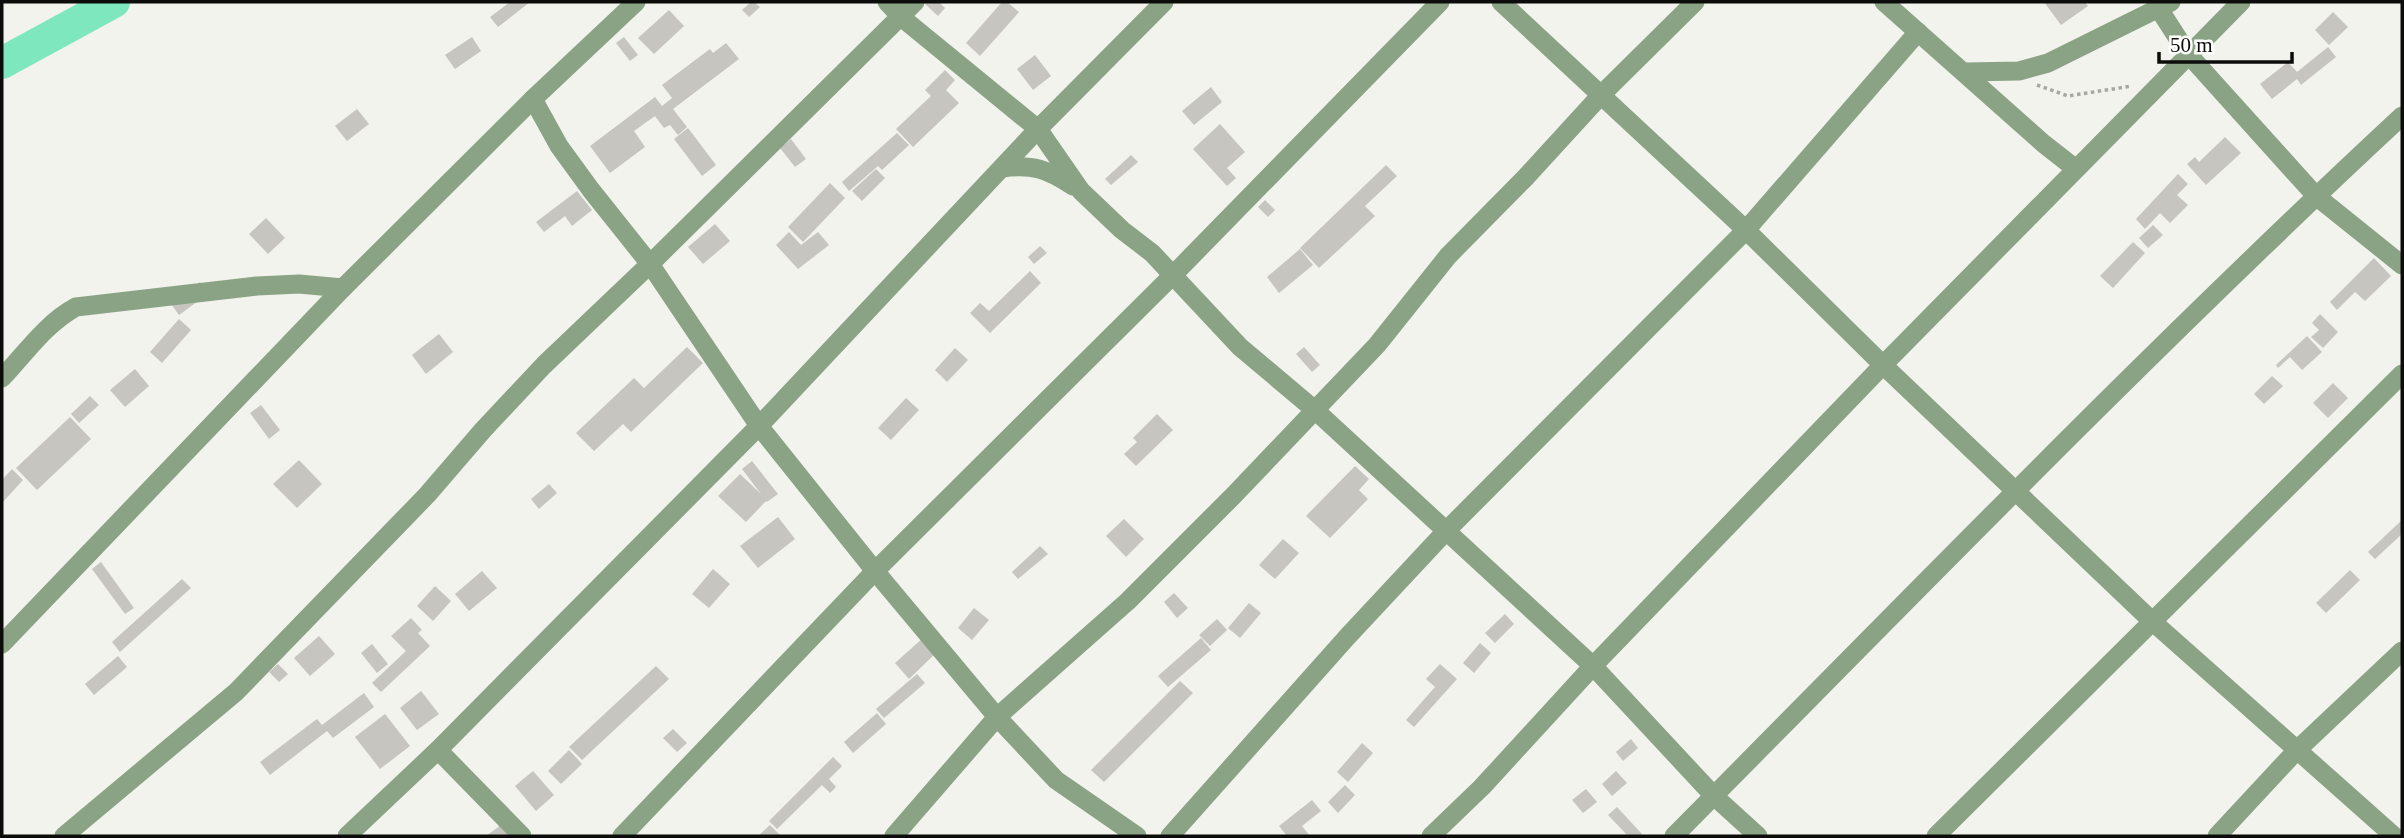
<svg xmlns="http://www.w3.org/2000/svg" width="2404" height="838" font-family="Georgia,serif">
	<style>
		.lines { fill: none; stroke-linecap: round; stroke-linejoin: round }
		.river { stroke: #7ee7be; stroke-width: 32 }
		.building { fill: #c7c5bf }
		.path { stroke: #a7a7a3; stroke-width: 3.5; stroke-dasharray: 3.5 3.5; stroke-linecap: butt }
		.minor { stroke: #8aa385; stroke-width: 19 }
	</style>
	<rect width="100%" height="100%" fill="#f2f3ed"/>
	<g class="lines">
		<!-- river -->
		<polyline class="river" points="2,63 114,2"/>
	</g>
	<!-- building -->
	<g class="building">
		<polygon points="510,2 530,2 498,27 490,17"/>
		<polygon points="751,2 754,2 760,7 749,17 742,10"/>
		<polygon points="925,2 939,2 945,8 938,16 924,3"/>
		<polygon points="1002,2 1007,2 1019,12 980,56 966,43"/>
		<polygon points="2044,2 2085,2 2088,6 2061,25"/>
		<polygon points="669,10 684,26 654,54 638,38"/>
		<polygon points="2333,12 2348,27 2329,45 2315,30"/>
		<polygon points="472,37 481,51 455,69 445,55"/>
		<polygon points="624,37 638,55 630,61 616,43"/>
		<polygon points="726,43 739,59 673,109 687,127 678,135 670,125 664,128 655,116 634,131 645,147 610,173 590,146 655,97 662,106 672,98 662,85 710,49 713,53"/>
		<polygon points="2328,47 2336,57 2301,85 2297,79 2272,99 2260,84 2288,62 2297,72"/>
		<polygon points="1035,55 1051,76 1033,90 1017,69"/>
		<polygon points="945,70 955,80 946,90 959,103 913,147 896,129 931,96 925,90"/>
		<polygon points="1211,87 1222,102 1194,125 1182,111"/>
		<polygon points="357,109 369,124 347,141 335,126"/>
		<polygon points="1220,124 1245,152 1227,168 1236,178 1227,186 1193,149"/>
		<polygon points="688,128 716,165 702,176 674,139"/>
		<polygon points="897,133 909,145 882,170 878,166 849,191 842,182"/>
		<polygon points="2225,137 2241,153 2206,185 2187,164 2195,157 2199,162"/>
		<polygon points="791,139 806,159 795,167 780,148"/>
		<polygon points="1131,155 1138,162 1111,185 1105,179"/>
		<polygon points="1386,165 1397,176 1365,206 1375,216 1319,268 1300,248"/>
		<polygon points="876,169 885,178 862,201 852,191"/>
		<polygon points="2178,174 2188,184 2177,195 2188,205 2170,223 2160,213 2145,229 2136,219"/>
		<polygon points="830,183 845,198 803,242 788,227"/>
		<polygon points="577,191 592,210 572,226 565,216 544,232 536,222"/>
		<polygon points="1265,200 1275,210 1268,217 1258,207"/>
		<polygon points="266,218 285,238 268,254 249,234"/>
		<polygon points="715,224 730,241 703,264 688,247"/>
		<polygon points="2153,225 2163,235 2148,248 2139,238"/>
		<polygon points="789,232 801,245 818,232 829,245 798,269 776,245"/>
		<polygon points="2133,242 2145,253 2113,288 2100,276"/>
		<polygon points="1040,246 1047,253 1034,264 1028,257"/>
		<polygon points="1300,249 1313,265 1279,293 1267,277"/>
		<polygon points="2374,258 2391,276 2365,301 2355,292 2337,310 2330,302"/>
		<polygon points="1030,271 1041,283 990,333 970,313 980,303 989,311"/>
		<polygon points="200,282 208,294 179,315 171,304"/>
		<polygon points="2320,314 2338,332 2323,348 2311,337 2319,330 2312,323"/>
		<polygon points="179,319 191,330 162,363 150,352"/>
		<polygon points="439,334 453,352 426,374 412,355"/>
		<polygon points="2307,336 2322,352 2302,370 2290,357 2278,368 2276,365"/>
		<polygon points="687,347 703,363 631,432 623,424 594,451 576,433 634,378 644,388"/>
		<polygon points="1304,347 1320,365 1312,372 1296,354"/>
		<polygon points="955,348 968,360 947,382 935,370"/>
		<polygon points="135,369 149,386 125,407 110,390"/>
		<polygon points="2272,376 2283,386 2264,404 2254,394"/>
		<polygon points="2333,383 2348,398 2328,418 2313,403"/>
		<polygon points="90,396 99,405 79,423 71,414"/>
		<polygon points="906,398 919,410 891,440 878,428"/>
		<polygon points="261,405 280,430 269,439 250,413"/>
		<polygon points="1157,414 1173,430 1136,466 1124,454 1137,442 1133,438"/>
		<polygon points="70,417 91,439 37,490 16,468"/>
		<polygon points="299,460 322,484 297,508 273,484"/>
		<polygon points="752,461 778,494 767,502 766,501 746,522 718,496 740,474 761,494 742,469"/>
		<polygon points="1355,466 1369,479 1359,490 1368,499 1330,538 1306,516"/>
		<polygon points="12,469 23,480 2,503 2,480"/>
		<polygon points="549,484 557,493 539,509 531,499"/>
		<polygon points="778,517 795,539 758,568 740,546"/>
		<polygon points="1124,519 1144,539 1126,557 1106,536"/>
		<polygon points="2402,520 2402,534 2375,559 2368,552"/>
		<polygon points="1283,539 1299,553 1275,579 1259,565"/>
		<polygon points="1040,546 1048,554 1018,579 1012,572"/>
		<polygon points="101,562 134,608 125,614 92,569"/>
		<polygon points="713,569 730,584 709,608 692,594"/>
		<polygon points="2350,570 2360,580 2326,613 2316,603"/>
		<polygon points="482,571 497,588 469,611 455,594"/>
		<polygon points="182,579 191,588 120,652 112,642"/>
		<polygon points="435,586 451,601 433,621 417,606"/>
		<polygon points="1174,593 1188,608 1177,618 1164,602"/>
		<polygon points="1249,603 1261,613 1240,638 1228,628"/>
		<polygon points="974,608 989,620 972,640 958,628"/>
		<polygon points="1505,614 1514,624 1495,643 1485,633"/>
		<polygon points="411,618 422,630 418,633 430,646 381,692 372,683 406,651 391,636"/>
		<polygon points="1217,619 1227,630 1210,646 1199,635"/>
		<polygon points="319,636 335,654 310,676 294,658"/>
		<polygon points="923,638 937,652 909,679 895,663"/>
		<polygon points="1201,638 1211,650 1168,687 1158,676"/>
		<polygon points="1480,643 1491,653 1474,673 1463,663"/>
		<polygon points="372,644 388,664 377,673 361,653"/>
		<polygon points="118,656 127,667 94,695 85,684"/>
		<polygon points="278,664 288,674 279,682 269,672"/>
		<polygon points="1440,664 1457,679 1414,727 1406,720 1435,687 1426,679"/>
		<polygon points="656,666 669,679 582,760 569,747"/>
		<polygon points="917,674 925,683 884,718 876,709"/>
		<polygon points="1180,681 1193,693 1104,782 1091,770"/>
		<polygon points="421,691 439,714 417,730 400,708"/>
		<polygon points="364,693 374,707 333,738 327,731 270,775 260,762 317,719 322,725"/>
		<polygon points="877,713 886,724 853,753 844,742"/>
		<polygon points="385,714 410,746 380,769 355,737"/>
		<polygon points="673,729 687,743 677,752 663,738"/>
		<polygon points="1631,739 1638,748 1623,761 1616,752"/>
		<polygon points="1362,743 1373,753 1348,782 1337,772"/>
		<polygon points="569,750 582,764 561,784 548,771"/>
		<polygon points="833,757 842,766 829,779 836,787 830,793 822,785 777,829 769,821"/>
		<polygon points="533,771 554,795 536,811 515,786"/>
		<polygon points="1616,771 1627,783 1612,796 1602,784"/>
		<polygon points="1345,785 1355,795 1338,813 1328,802"/>
		<polygon points="1586,789 1597,802 1583,813 1572,800"/>
		<polygon points="1312,800 1321,811 1302,826 1310,836 1287,836 1279,826"/>
		<polygon points="1617,807 1642,834 1639,836 1628,836 1608,815"/>
		<polygon points="501,825 510,836 486,836"/>
		<polygon points="770,825 781,836 758,836"/>
	</g>
	<g class="lines">
		<!-- path -->
		<polyline class="path" points="2037,85 2068,96 2132,86"/>
		<!-- minor -->
		<g class="minor">
			<polyline points="887,2 901,17 1038,129 1081,191 1122,230 1152,253 1240,347 1316,411 1593,666 1714,796 1758,836"/>
			<polyline points="1501,2 1746,230 1883,365 2153,622 2394,836"/>
			<polyline points="1884,2 2044,144 2076,169"/>
			<polyline points="2159,9 2188,54 2316,196 2402,265"/>
			<polyline points="1966,72 2019,71 2048,63 2171,2"/>
			<polyline points="533,99 559,146 591,190 650,264 759,426 875,571 997,717 894,836"/>
			<path d="M1002,168c31,-4 45,1 71,18"/>
			<path d="M2,378c23,-24 44,-55 74,-71l181,-21 42,-2 44,4"/>
			<polyline points="2,644 343,288 533,99 636,2"/>
			<polyline points="438,750 522,836"/>
			<polyline points="64,836 236,692 427,495 483,430 544,365 650,264 915,2"/>
			<polyline points="347,836 438,750 759,426 1038,129 1164,2"/>
			<polyline points="622,836 875,571 1173,275 1440,2"/>
			<polyline points="1137,836 1056,780 997,717 1128,601 1234,495 1377,345 1448,256 1525,178 1601,95 1695,2"/>
			<polyline points="1170,836 1348,636 1447,530 1746,230 1918,32"/>
			<polyline points="1431,836 1482,787 1593,666 1883,365 2241,2"/>
			<path d="M1674,836c240,-242 478,-488 728,-720"/>
			<polyline points="1936,836 2402,374"/>
			<polyline points="2217,836 2296,751 2402,651"/>
		</g>
	</g>
	<!-- border -->
	<rect width="2404" height="838" fill="none" stroke="#0c0c0a" stroke-width="7"/>
	<!-- scale -->
	<path d="M2159 52v10h133v-10" fill="none" stroke="#0c0c0a" stroke-width="3.5"/>
	<text x="2170" y="52" font-size="21" fill="#0c0c0a" stroke="#fffffe" stroke-width="5" paint-order="stroke">50 m</text>
</svg>
